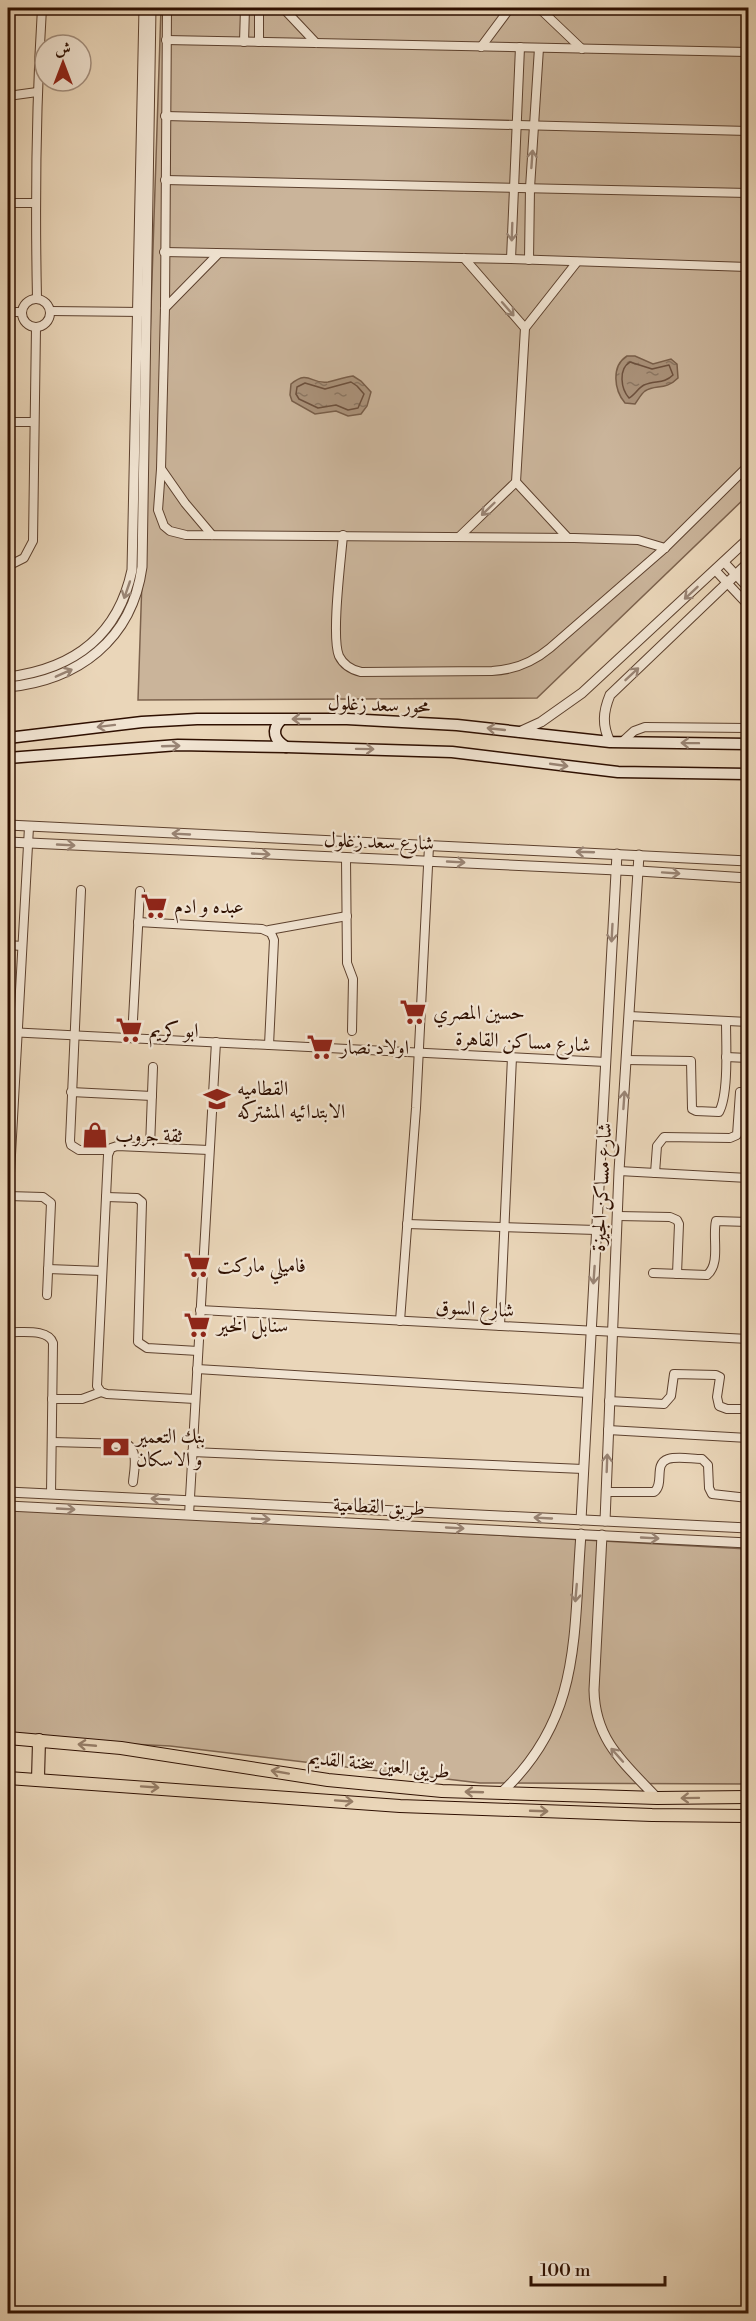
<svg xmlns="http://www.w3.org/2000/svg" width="756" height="2321" font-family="'Libre Bodoni',Amiri,serif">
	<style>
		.green { fill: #cab49a; stroke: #7c624d; stroke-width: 1.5 }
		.water { fill: url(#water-ripples); stroke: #785e49; stroke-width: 1.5 }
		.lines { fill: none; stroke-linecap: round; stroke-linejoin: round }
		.shore { stroke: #6c503d; stroke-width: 1.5 }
		.minor-casing { stroke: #5d412e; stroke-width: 10 }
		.tertiary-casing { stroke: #5d412e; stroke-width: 11 }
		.secondary-casing { stroke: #2e0f00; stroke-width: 13 }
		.primary-casing { stroke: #2e0f00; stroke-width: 14 }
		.minor { stroke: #f1e4d2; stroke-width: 8 }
		.tertiary { stroke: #f1e4d2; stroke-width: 9 }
		.secondary { stroke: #f1e4d2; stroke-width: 10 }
		.primary { stroke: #ead6b9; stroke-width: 12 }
		.oneway { stroke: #998474 }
		.oneway2 { stroke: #957c66 }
		.labels { text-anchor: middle; stroke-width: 4.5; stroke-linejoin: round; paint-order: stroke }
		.street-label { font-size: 20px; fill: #2e0f00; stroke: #f1e4d2 }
		.poi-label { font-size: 20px; fill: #2e0f00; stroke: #f1e4d2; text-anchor: start }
	</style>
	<defs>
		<pattern id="water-ripples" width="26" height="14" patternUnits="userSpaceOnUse" patternTransform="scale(1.5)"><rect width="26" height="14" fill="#aa927a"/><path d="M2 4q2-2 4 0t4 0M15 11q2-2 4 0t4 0" fill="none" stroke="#8b7662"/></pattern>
	</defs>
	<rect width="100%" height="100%" fill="#ead6b9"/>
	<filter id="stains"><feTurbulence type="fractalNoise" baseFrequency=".00333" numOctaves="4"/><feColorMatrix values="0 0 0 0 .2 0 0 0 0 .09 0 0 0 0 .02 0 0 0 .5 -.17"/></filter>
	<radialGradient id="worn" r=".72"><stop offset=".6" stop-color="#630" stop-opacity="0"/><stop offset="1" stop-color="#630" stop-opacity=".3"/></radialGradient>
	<!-- green -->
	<g class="green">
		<polygon points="161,8 748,8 748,495 537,698 138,700"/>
		<polygon points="8,1508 748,1549 748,1784 480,1783 170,1746 8,1738"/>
	</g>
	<!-- water -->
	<g class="water">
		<path d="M627,356h8l18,8 18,-5 6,5 1,14c-13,13 -22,6 -33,13 -4,3 -7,9 -10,13l-10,-1c-11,-13 -14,-37 2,-47z"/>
		<path d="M353,376l8,5 10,11 -4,14 -6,8 -13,2 -12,-5 -21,3 -23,-13 -2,-6 1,-11c18,-15 20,1 37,-2 9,-2 16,-5 25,-6z"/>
	</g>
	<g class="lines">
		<!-- shore -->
		<g class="shore">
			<path d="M630,362l22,7 17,-4 4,10c-9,9 -18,5 -29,10 -6,3 -9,10 -15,13 -8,-9 -11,-29 1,-36z"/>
			<polygon points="351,382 357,386 364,394 358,408 348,410 336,405 318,408 299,399 296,394 297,387 305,383 325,389"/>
		</g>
		<!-- minor casing -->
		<g class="minor-casing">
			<g id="minor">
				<polyline points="167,8 165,308 161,469 158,510 164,526 170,531 186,535 574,538 638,540 665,548"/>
				<polyline points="259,8 259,42"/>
				<polyline points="283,8 316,43"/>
				<polyline points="539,8 582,49"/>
				<polyline points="166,40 748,52"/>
				<polyline points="244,42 245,8"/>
				<polyline points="481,47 510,8"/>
				<polyline points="8,96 37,92"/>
				<polyline points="165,116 748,131"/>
				<polyline points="165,180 748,193"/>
				<polyline points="8,203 35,203"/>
				<polyline points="164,252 511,259 748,267"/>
				<polyline points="464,258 525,328"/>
				<polyline points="511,259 520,47"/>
				<polyline points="529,260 530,188 539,48"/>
				<path d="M37,299c-2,-97 -1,-194 5,-291"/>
				<circle cx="36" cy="313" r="14"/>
				<polyline points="165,308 218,254"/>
				<polyline points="50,311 142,312"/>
				<polyline points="8,312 22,312"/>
				<polyline points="8,422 33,422"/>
				<polyline points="162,470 185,503 212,535"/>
				<polyline points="516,482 567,537"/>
				<path d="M343,535c-2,25 -12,102 -4,121 5,10 13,14 22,16l131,-1c22,-1 40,-8 58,-23l115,-100 83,-82"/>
				<polyline points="460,536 516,482 525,328 577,262"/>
				<polyline points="724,562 748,588"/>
				<polyline points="8,566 24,558 33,541 36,327"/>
				<polyline points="715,570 748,605"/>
				<polyline points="622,742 634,731 645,727 748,728"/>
				<polyline points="346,858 347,963 353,979 352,1031"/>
				<polyline points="81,890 70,1141 71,1145 79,1150 109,1150"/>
				<polyline points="138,922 262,929 271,933 274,940 269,1045"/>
				<polyline points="269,930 347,916"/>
				<polyline points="8,945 22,946"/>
				<polyline points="629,1016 748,1022"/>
				<polyline points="8,1032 606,1062"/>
				<polyline points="132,1038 140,891"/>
				<polyline points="726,1057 748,1058"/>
				<path d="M626,1060l65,1 1,48 4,2 23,1c10,-18 7,-69 7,-91"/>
				<polyline points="71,1092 152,1096"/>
				<polyline points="150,1147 153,1067"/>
				<polyline points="619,1171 748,1178"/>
				<polyline points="655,1173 657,1146 664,1137 730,1138 737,1135 740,1092"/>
				<polyline points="8,1196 43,1197 51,1203 47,1295"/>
				<polyline points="106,1197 137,1198 142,1202 138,1342 147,1348 198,1351"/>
				<polyline points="8,1209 29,827"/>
				<polyline points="618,1216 670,1217 677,1220 679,1224 677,1274"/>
				<polyline points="407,1224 596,1230"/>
				<polyline points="48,1269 102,1271"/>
				<path d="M653,1273l54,2c14,-11 5,-38 9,-54l32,1"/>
				<polyline points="200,1310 748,1339"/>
				<polyline points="400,1321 416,1108 429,846"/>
				<polyline points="500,1326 512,1057"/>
				<path d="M8,1332c13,1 40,-4 45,11l-2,151"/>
				<polyline points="197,1369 588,1393"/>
				<polyline points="52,1399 82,1399 101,1392"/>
				<polyline points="195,1399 107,1394 101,1392 97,1386 108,1155 111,1148 117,1146 209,1150"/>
				<polyline points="609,1401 664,1404 671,1396 674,1374 716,1375 720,1377 717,1397 719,1406 727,1409 748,1409"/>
				<polyline points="608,1430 748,1438"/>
				<path d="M52,1442l75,2c12,8 7,26 6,38"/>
				<polyline points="192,1452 583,1469"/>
				<path d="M606,1492h48c11,-8 -1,-28 14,-33 10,-3 24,0 34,0l6,6 1,23 3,6 36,4"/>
				<polyline points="189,1515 216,1042"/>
			</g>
		</g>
		<!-- tertiary casing -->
		<g class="tertiary-casing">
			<g id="tertiary">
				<path d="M8,677c65,-8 110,-41 124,-107l12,-562"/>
				<path d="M8,687c70,-7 124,-47 134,-120l9,-559"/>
				<polyline points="519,732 541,722 582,693 748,539"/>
				<path d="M610,742c-8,-17 -7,-30 0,-47l138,-132"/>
				<polyline points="8,825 748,861"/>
				<polyline points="8,842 639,871 748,878"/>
				<polyline points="8,1492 748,1528"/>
				<polyline points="8,1506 748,1543"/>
				<polyline points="581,1520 617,854"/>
				<polyline points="605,1521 619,1171 639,855"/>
				<path d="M602,1535l-8,155c1,51 31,74 63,108"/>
				<path d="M501,1793c81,-75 72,-157 80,-259"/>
			</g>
		</g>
		<!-- secondary casing -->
		<g class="secondary-casing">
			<g id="secondary">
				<path d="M281,720c-10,10 -7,20 5,27"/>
				<polyline points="8,738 142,722 197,719 347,719 457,725 610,742 748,744"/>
				<polyline points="8,758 178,745 286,747 452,752 618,772 748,774"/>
			</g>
		</g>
		<!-- primary casing -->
		<g class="primary-casing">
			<g id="primary">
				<polyline points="8,1738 121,1748 328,1780 442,1791 657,1798 748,1797"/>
				<polyline points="8,1778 400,1806 652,1815 748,1816"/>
				<polyline points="38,1780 39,1740"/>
			</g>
		</g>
		<!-- minor -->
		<use href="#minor" class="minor"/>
		<!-- tertiary -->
		<use href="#tertiary" class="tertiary"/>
		<!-- secondary -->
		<use href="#secondary" class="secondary"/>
		<!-- primary -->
		<use href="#primary" class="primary"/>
	</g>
	<!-- one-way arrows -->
	<defs><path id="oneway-shaft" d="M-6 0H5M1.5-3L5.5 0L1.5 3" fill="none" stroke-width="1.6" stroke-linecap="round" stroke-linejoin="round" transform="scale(1.5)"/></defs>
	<g class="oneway">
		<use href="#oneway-shaft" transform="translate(532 159) rotate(-86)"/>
		<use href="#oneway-shaft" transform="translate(512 232) rotate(92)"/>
		<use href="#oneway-shaft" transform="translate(508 309) rotate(49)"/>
		<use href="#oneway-shaft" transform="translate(488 509) rotate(136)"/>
		<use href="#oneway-shaft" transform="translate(127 590) rotate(109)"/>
		<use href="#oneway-shaft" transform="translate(691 593) rotate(137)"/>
		<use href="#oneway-shaft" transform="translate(64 673) rotate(-24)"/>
		<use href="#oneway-shaft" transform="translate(632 674) rotate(-43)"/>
		<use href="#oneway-shaft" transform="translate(301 719) rotate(180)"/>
		<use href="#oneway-shaft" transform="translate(106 726) rotate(173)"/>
		<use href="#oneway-shaft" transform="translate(496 729) rotate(-174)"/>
		<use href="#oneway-shaft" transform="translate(690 743) rotate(-179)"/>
		<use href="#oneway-shaft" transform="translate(171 746) rotate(-2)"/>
		<use href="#oneway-shaft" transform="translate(365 749) rotate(1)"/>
		<use href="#oneway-shaft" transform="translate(559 765) rotate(8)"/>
		<use href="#oneway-shaft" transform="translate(181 834) rotate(-177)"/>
		<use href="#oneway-shaft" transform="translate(66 845) rotate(3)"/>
		<use href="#oneway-shaft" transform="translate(585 852) rotate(-178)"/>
		<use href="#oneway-shaft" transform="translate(261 854) rotate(3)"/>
		<use href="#oneway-shaft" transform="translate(456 862) rotate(3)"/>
		<use href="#oneway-shaft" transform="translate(671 873) rotate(4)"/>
		<use href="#oneway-shaft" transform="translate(612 933) rotate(93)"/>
		<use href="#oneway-shaft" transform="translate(624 1100) rotate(-86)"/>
		<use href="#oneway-shaft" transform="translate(594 1275) rotate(94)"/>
		<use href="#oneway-shaft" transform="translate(607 1463) rotate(-88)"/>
		<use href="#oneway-shaft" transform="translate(160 1499) rotate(-177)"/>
		<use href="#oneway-shaft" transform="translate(66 1509) rotate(3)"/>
		<use href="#oneway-shaft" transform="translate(543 1518) rotate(-177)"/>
		<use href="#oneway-shaft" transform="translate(261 1519) rotate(3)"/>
		<use href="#oneway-shaft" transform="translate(455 1528) rotate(3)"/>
		<use href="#oneway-shaft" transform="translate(650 1538) rotate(3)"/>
		<use href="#oneway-shaft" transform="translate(576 1593) rotate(95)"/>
		<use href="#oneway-shaft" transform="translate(617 1755) rotate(-132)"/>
	</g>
	<g class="oneway2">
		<use href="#oneway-shaft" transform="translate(87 1745) rotate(-175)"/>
		<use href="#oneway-shaft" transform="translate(280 1772) rotate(-170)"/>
		<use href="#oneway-shaft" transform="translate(150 1787) rotate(4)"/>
		<use href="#oneway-shaft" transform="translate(474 1792) rotate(-178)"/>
		<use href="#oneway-shaft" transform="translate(690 1798) rotate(179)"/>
		<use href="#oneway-shaft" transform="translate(344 1801) rotate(4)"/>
		<use href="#oneway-shaft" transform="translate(539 1811) rotate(2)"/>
	</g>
	<!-- icons -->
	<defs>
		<g id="supermarket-bare" transform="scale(2.07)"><path d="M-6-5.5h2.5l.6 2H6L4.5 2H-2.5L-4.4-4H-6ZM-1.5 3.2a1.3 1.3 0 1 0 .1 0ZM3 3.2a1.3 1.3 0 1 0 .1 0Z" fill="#8f2418" stroke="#f1e4d2" stroke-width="2.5" paint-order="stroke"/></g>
		<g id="school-bare" transform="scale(2.07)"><path d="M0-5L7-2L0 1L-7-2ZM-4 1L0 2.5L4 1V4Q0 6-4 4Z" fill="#8f2418" stroke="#f1e4d2" stroke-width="2.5" paint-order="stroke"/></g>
		<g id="shop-bare" transform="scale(2.07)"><path d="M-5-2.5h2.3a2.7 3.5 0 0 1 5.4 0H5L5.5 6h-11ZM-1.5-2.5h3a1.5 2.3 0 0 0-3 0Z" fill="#8f2418" stroke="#f1e4d2" stroke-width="2.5" paint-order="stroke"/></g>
		<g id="bank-bare" transform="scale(2.07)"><path d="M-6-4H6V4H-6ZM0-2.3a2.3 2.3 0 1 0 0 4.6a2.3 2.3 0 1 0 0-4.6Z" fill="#8f2418" stroke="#f1e4d2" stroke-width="2.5" paint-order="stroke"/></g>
	</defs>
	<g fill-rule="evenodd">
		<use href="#supermarket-bare" x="154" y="906"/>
		<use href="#supermarket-bare" x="413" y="1012"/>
		<use href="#supermarket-bare" x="129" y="1030"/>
		<use href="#supermarket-bare" x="320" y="1047"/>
		<use href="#school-bare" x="217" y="1099"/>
		<use href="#shop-bare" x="95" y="1135"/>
		<use href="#supermarket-bare" x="197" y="1265"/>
		<use href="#supermarket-bare" x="197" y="1325"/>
		<use href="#bank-bare" x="116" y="1447"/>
	</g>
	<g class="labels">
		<!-- street labels -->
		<g class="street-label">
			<text transform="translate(379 704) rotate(2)" y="7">محور سعد زغلول</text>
			<text transform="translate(379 841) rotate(2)" y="7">شارع سعد زغلول</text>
			<text transform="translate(523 1041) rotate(3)" y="7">شارع مساكن القاهرة</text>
			<text transform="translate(601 1187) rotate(-87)" y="7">شارع مساكن الجيزة</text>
			<text transform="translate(475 1308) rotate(3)" y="7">شارع السوق</text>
			<text transform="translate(379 1506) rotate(3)" y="7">طريق القطامية</text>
			<text transform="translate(379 1764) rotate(6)" y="7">طريق العين سخنة القديم</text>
		</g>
		<!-- poi labels -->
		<g class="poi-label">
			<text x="174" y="913">عبده و ادم</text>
			<text x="433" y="1019">حسين المصري</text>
			<text x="149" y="1037">ابو كريم</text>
			<text x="340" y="1054">اولاد نصار</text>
			<text x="237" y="1095">القطاميه<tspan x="237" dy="23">الابتدائيه المشتركه</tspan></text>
			<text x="115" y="1142">ثقة جروب</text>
			<text x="217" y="1272">فاميلي ماركت</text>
			<text x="217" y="1332">سنابل الخير</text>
			<text x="136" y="1443">بنك التعمير<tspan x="136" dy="23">و الاسكان</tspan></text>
		</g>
	</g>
	<!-- margin -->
	<rect width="756" height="2321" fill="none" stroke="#ead6b9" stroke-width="30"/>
	<rect x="9" y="9" width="738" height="2303" fill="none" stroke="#2e0f00" stroke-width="3"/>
	<rect x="15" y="15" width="726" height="2291" fill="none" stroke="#2e0f00" stroke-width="1.5"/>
	<!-- north arrow -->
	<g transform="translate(63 63)"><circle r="28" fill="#f1e4d2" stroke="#a38f7e" stroke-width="1.5"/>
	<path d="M0-4.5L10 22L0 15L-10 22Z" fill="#8f2418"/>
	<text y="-9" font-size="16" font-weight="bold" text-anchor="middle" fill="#2e0f00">ش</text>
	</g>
	<!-- scale -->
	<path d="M531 2276v9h134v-9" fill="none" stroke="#2e0f00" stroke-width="3"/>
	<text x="540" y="2276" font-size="18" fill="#2e0f00" stroke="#f1e4d2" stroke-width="4.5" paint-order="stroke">100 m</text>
	<rect width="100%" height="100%" filter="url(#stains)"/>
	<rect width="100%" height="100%" fill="url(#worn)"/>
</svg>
